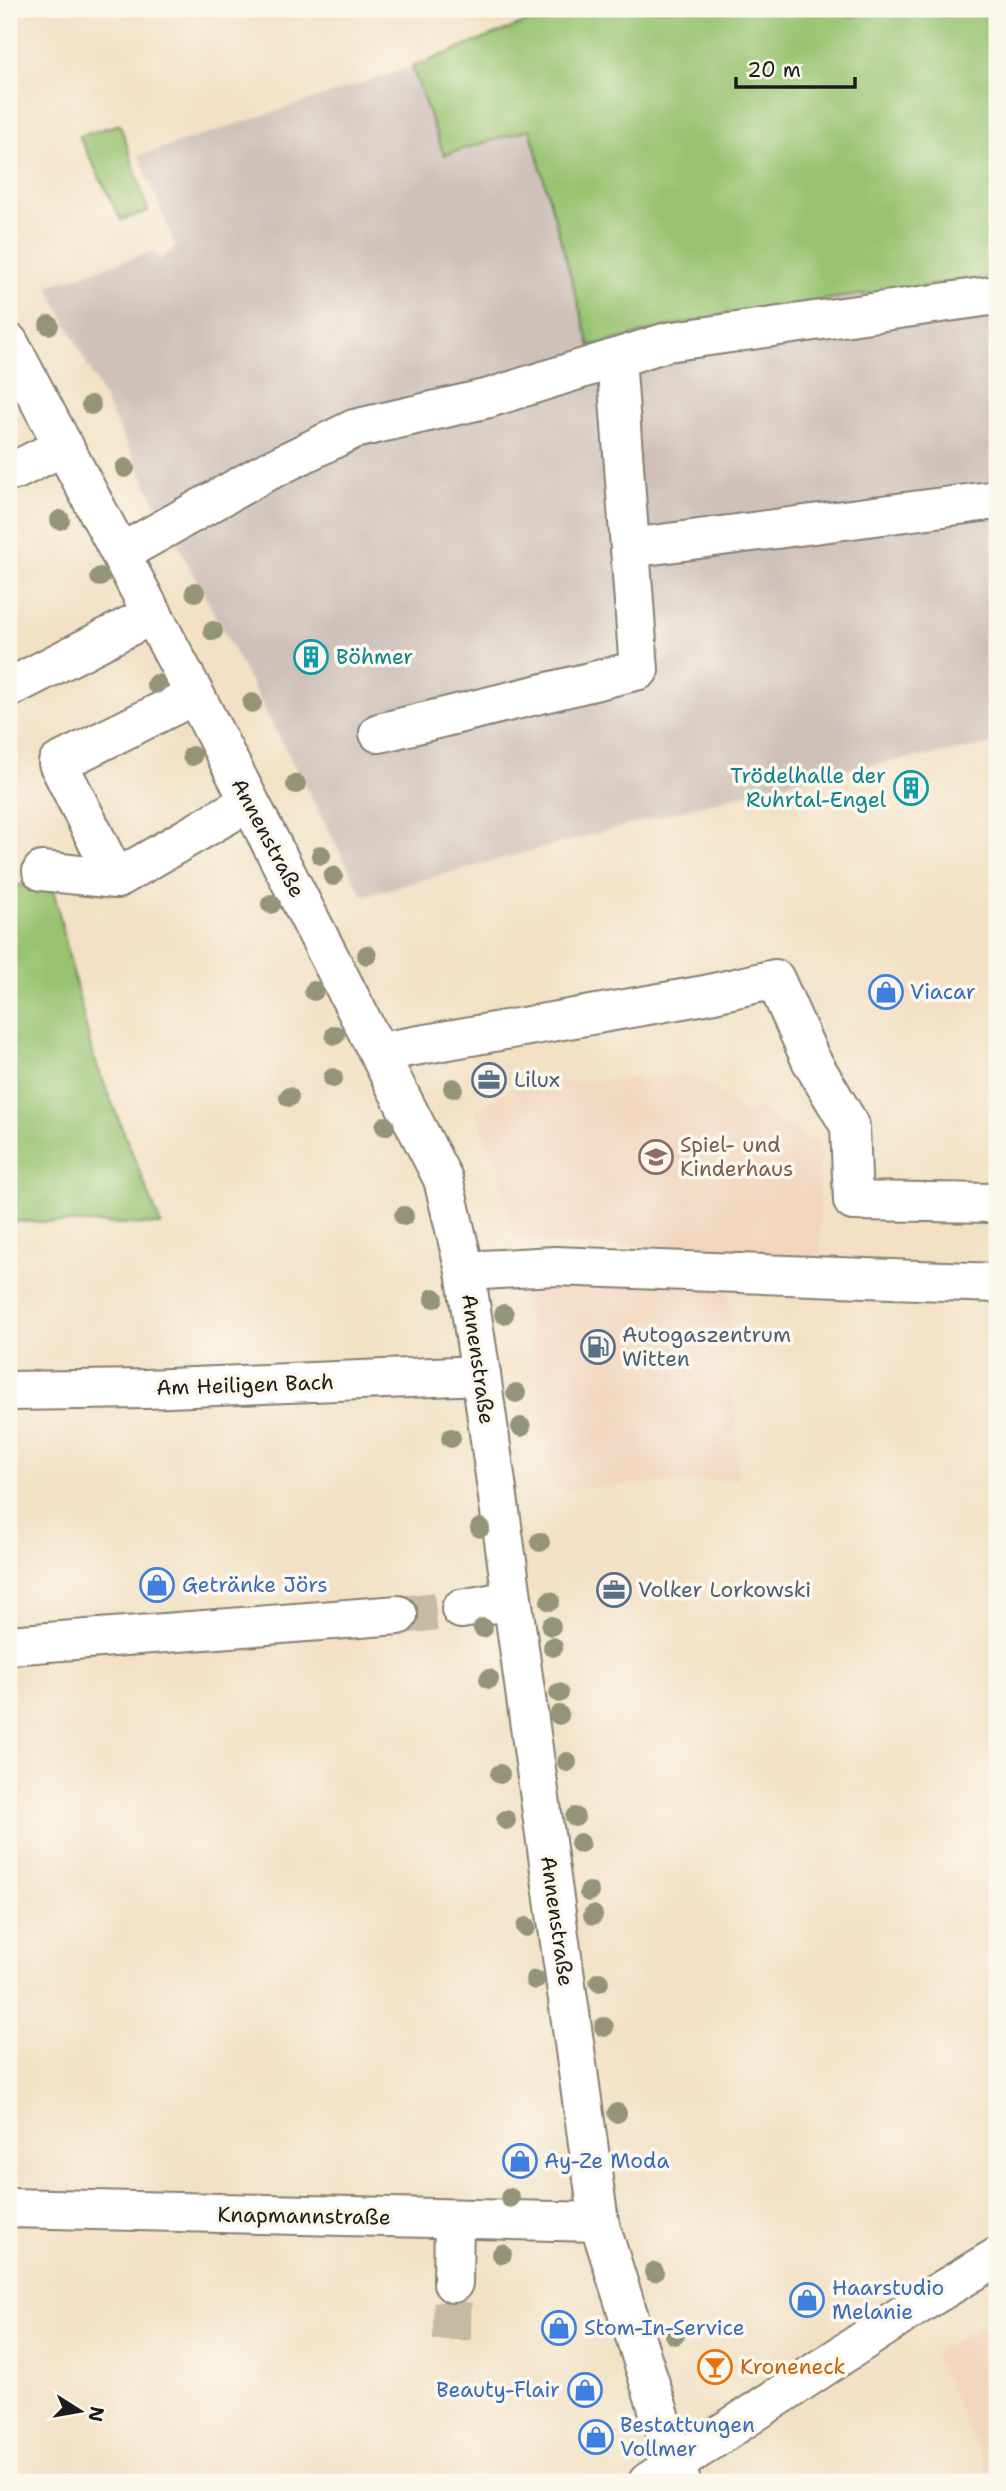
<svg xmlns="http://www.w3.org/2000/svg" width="1006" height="2491" font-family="'Shantell Sans',sans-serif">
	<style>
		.built { fill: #f2d5be }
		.industrial { fill: #cfc1ba }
		.green { fill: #97c370; stroke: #5a7046; stroke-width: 2 }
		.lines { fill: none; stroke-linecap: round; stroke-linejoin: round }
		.minor-tunnel { stroke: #c7baa2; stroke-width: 38; stroke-dasharray: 38 19; stroke-linecap: butt }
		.minor-casing { stroke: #877e70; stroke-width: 42 }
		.minor { stroke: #fff; stroke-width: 38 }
		.tree { fill: #949578 }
		.labels { text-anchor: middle; stroke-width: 7; stroke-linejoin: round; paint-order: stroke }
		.culture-label { font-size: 21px; fill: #0d838f; stroke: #fbf7ec; text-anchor: start }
		.street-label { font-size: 21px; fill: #1c1c1c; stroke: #fbf7ec }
		.shop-label { font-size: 21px; fill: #366cbe; stroke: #fbf7ec; text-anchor: start }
		.service-label { font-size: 21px; fill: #4e5e75; stroke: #fbf7ec; text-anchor: start }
		.education-label { font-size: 21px; fill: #785e54; stroke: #fbf7ec; text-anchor: start }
		.food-label { font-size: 21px; fill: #c56008; stroke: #fbf7ec; text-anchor: start }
	</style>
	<rect width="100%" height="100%" fill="#fbf7ec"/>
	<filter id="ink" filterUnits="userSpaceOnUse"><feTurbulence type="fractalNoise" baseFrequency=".0143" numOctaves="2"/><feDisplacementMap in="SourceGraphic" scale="14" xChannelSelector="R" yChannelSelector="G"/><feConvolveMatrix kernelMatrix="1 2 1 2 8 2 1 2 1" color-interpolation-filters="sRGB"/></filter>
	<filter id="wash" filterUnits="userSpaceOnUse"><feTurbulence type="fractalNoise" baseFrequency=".00686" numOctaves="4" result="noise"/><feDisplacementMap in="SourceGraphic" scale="28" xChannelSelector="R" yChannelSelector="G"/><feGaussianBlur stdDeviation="1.57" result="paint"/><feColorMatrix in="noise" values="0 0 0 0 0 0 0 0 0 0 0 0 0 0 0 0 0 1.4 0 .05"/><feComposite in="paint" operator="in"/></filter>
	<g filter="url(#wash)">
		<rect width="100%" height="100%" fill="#f2e1c4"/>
		<!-- built -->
		<g class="built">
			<polygon points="694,1075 750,1117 758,1106 787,1128 819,1144 820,1258 516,1240 499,1169 475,1109 522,1085 525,1089 534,1084"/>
			<polygon points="729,1285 738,1479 552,1490 525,1288"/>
			<polygon points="982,2325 997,2351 997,2482 993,2482 934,2354"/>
		</g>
		<!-- industrial -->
		<polygon class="industrial" points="997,9 997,744 821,773 363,896 157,505 48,286 154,251 160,260 176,247 139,156 412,67 445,155 530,128"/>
		<!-- green -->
		<g class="green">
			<polygon points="560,9 848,9 851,17 877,9 997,9 997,276 727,313 590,346 530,129 444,155 412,67"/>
			<polygon points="120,124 148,211 121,220 79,136"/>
			<polygon points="9,884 53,888 92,1053 161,1225 9,1221"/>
		</g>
	</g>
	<g filter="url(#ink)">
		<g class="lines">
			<!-- minor-tunnel -->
			<g class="minor-tunnel">
				<polyline points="398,1615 461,1609"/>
				<polyline points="452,2340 453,2283"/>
			</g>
			<!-- minor casing -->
			<g class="minor-casing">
				<g id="minor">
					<polyline points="9,343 195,695 443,1179 465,1271 481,1375 599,2222 681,2482"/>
					<polyline points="16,470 64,446"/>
					<polyline points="630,548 997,500"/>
					<polyline points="121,553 262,474 354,429 489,398 667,342 997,295"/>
					<polyline points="9,688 153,614"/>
					<polyline points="379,733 639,670 616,358"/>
					<polyline points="42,871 116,879 249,802"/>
					<polyline points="116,879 58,763 195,695"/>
					<polyline points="380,1052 705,995 775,979 811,1060 850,1126 853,1201 997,1203"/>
					<polyline points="465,1271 555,1266 997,1283"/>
					<polyline points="9,1391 145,1389 481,1375"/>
					<polyline points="461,1609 512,1600"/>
					<polyline points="9,1645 398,1615"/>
					<polyline points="9,2208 599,2222"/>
					<polyline points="453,2283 454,2220"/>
					<polyline points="648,2482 921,2303 997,2257"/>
				</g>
			</g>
			<!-- minor -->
			<use href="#minor" class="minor"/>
		</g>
		<!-- trees -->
		<g class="tree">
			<circle cx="49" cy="325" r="10"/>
			<circle cx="91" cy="405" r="10"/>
			<circle cx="125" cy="468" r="10"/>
			<circle cx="60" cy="520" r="10"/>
			<circle cx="100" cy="577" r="10"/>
			<circle cx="195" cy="592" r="10"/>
			<circle cx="213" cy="631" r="10"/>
			<circle cx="156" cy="684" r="10"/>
			<circle cx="252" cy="703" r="10"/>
			<circle cx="192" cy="756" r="10"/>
			<circle cx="296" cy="784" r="10"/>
			<circle cx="321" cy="855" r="10"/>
			<circle cx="333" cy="876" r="10"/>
			<circle cx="271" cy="904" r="10"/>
			<circle cx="367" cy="955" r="10"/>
			<circle cx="314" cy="991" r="10"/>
			<circle cx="335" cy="1035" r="10"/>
			<circle cx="333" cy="1078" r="10"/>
			<circle cx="453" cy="1088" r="10"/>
			<circle cx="289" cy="1097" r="10"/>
			<circle cx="385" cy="1126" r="10"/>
			<circle cx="404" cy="1216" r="10"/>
			<circle cx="434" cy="1298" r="10"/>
			<circle cx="504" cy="1314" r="10"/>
			<circle cx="516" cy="1393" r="10"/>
			<circle cx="521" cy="1427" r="10"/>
			<circle cx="451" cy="1438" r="10"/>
			<circle cx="480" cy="1528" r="10"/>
			<circle cx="540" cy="1542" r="10"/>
			<circle cx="550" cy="1601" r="10"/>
			<circle cx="551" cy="1626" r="10"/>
			<circle cx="483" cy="1628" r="10"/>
			<circle cx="553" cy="1647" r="10"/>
			<circle cx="489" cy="1679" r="10"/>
			<circle cx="559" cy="1693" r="10"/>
			<circle cx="559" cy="1715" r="10"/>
			<circle cx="567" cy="1762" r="10"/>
			<circle cx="500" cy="1774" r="10"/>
			<circle cx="575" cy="1817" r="10"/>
			<circle cx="506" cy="1820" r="10"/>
			<circle cx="580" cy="1843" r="10"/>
			<circle cx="589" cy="1892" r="10"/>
			<circle cx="593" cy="1915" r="10"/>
			<circle cx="526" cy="1927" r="10"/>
			<circle cx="535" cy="1980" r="10"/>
			<circle cx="599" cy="1982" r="10"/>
			<circle cx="604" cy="2027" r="10"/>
			<circle cx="617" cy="2113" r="10"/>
			<circle cx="510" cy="2198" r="10"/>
			<circle cx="502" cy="2254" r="10"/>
			<circle cx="654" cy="2272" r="10"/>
			<circle cx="675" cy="2335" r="10"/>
		</g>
	</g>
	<!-- icons -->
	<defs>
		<g id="building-ring" transform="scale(1.75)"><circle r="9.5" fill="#fbf7ec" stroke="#0f9aa8" stroke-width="1.5"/><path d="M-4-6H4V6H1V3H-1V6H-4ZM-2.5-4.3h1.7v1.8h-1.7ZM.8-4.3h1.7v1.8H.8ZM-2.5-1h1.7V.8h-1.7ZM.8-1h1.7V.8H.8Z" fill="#0f9aa8"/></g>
		<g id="shop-ring" transform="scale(1.75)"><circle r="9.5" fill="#fbf7ec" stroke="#3f7fe0" stroke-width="1.5"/><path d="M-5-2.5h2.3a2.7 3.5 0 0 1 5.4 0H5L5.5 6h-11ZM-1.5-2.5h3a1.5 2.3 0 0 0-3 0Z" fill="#3f7fe0"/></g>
		<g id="office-ring" transform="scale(1.75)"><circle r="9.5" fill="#fbf7ec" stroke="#5c6f8a" stroke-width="1.5"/><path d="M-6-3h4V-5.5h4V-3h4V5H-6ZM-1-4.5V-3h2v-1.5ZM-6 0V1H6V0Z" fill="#5c6f8a"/></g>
		<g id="school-ring" transform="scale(1.75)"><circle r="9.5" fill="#fbf7ec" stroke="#8d6e63" stroke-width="1.5"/><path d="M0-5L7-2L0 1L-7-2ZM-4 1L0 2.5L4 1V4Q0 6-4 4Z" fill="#8d6e63"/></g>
		<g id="fuel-ring" transform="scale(1.75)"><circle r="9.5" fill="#fbf7ec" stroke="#5c6f8a" stroke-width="1.5"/><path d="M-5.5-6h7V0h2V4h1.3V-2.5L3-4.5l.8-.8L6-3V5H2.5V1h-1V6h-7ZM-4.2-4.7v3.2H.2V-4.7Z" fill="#5c6f8a"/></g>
		<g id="bar-ring" transform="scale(1.75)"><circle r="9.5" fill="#fbf7ec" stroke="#e8710a" stroke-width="1.5"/><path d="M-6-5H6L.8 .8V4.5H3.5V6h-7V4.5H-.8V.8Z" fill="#e8710a"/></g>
	</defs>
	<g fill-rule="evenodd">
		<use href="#building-ring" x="311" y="657"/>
		<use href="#building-ring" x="911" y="788"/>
		<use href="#shop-ring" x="886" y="992"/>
		<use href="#office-ring" x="489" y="1080"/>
		<use href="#school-ring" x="656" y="1157"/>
		<use href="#fuel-ring" x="598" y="1347"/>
		<use href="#shop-ring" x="157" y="1585"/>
		<use href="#office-ring" x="614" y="1590"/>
		<use href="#shop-ring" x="520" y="2161"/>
		<use href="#shop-ring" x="807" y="2300"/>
		<use href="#shop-ring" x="559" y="2328"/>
		<use href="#bar-ring" x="715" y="2367"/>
		<use href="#shop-ring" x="585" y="2390"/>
		<use href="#shop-ring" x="596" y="2437"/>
	</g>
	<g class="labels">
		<!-- culture labels -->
		<g class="culture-label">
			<text x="336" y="664">Böhmer</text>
			<text x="886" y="783" text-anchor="end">Trödelhalle der<tspan x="886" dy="24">Ruhrtal-Engel</tspan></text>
		</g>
		<!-- street labels -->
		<g class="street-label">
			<text transform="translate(268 838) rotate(62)" y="7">Annenstraße</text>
			<text transform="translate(478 1359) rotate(82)" y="7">Annenstraße</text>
			<text transform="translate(245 1385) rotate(-2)" y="7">Am Heiligen Bach</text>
			<text transform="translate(557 1921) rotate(82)" y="7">Annenstraße</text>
			<text transform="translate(304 2216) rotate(1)" y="7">Knapmannstraße</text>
		</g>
		<!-- shop labels -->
		<g class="shop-label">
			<text x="910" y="999">Viacar</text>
			<text x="182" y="1592">Getränke Jörs</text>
			<text x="544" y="2168">Ay-Ze Moda</text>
			<text x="832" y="2295">Haarstudio<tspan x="832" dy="24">Melanie</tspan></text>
			<text x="584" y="2335">Stom-In-Service</text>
			<text x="560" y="2397" text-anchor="end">Beauty-Flair</text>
			<text x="620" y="2432">Bestattungen<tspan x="620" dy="24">Vollmer</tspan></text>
		</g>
		<!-- service labels -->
		<g class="service-label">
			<text x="514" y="1087">Lilux</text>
			<text x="622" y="1342">Autogaszentrum<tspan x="622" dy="24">Witten</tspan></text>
			<text x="638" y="1597">Volker Lorkowski</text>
		</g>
		<!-- education labels -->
		<g class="education-label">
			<text x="680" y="1152">Spiel- und<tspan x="680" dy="24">Kinderhaus</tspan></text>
		</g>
		<!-- food labels -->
		<g class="food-label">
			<text x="740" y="2374">Kroneneck</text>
		</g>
	</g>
	<!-- margin -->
	<rect width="1006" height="2491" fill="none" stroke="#fbf7ec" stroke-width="35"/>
	<!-- north arrow -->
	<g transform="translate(80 2411) rotate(101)" stroke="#fbf7ec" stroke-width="5" paint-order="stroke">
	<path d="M0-5L12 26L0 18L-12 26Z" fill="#1c1c1c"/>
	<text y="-10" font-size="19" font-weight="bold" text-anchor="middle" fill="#1c1c1c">N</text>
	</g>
	<!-- scale -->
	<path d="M736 77v10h119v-10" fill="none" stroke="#1c1c1c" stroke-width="3.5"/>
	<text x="747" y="77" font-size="21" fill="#1c1c1c" stroke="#fbf7ec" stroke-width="5" paint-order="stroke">20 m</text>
</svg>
